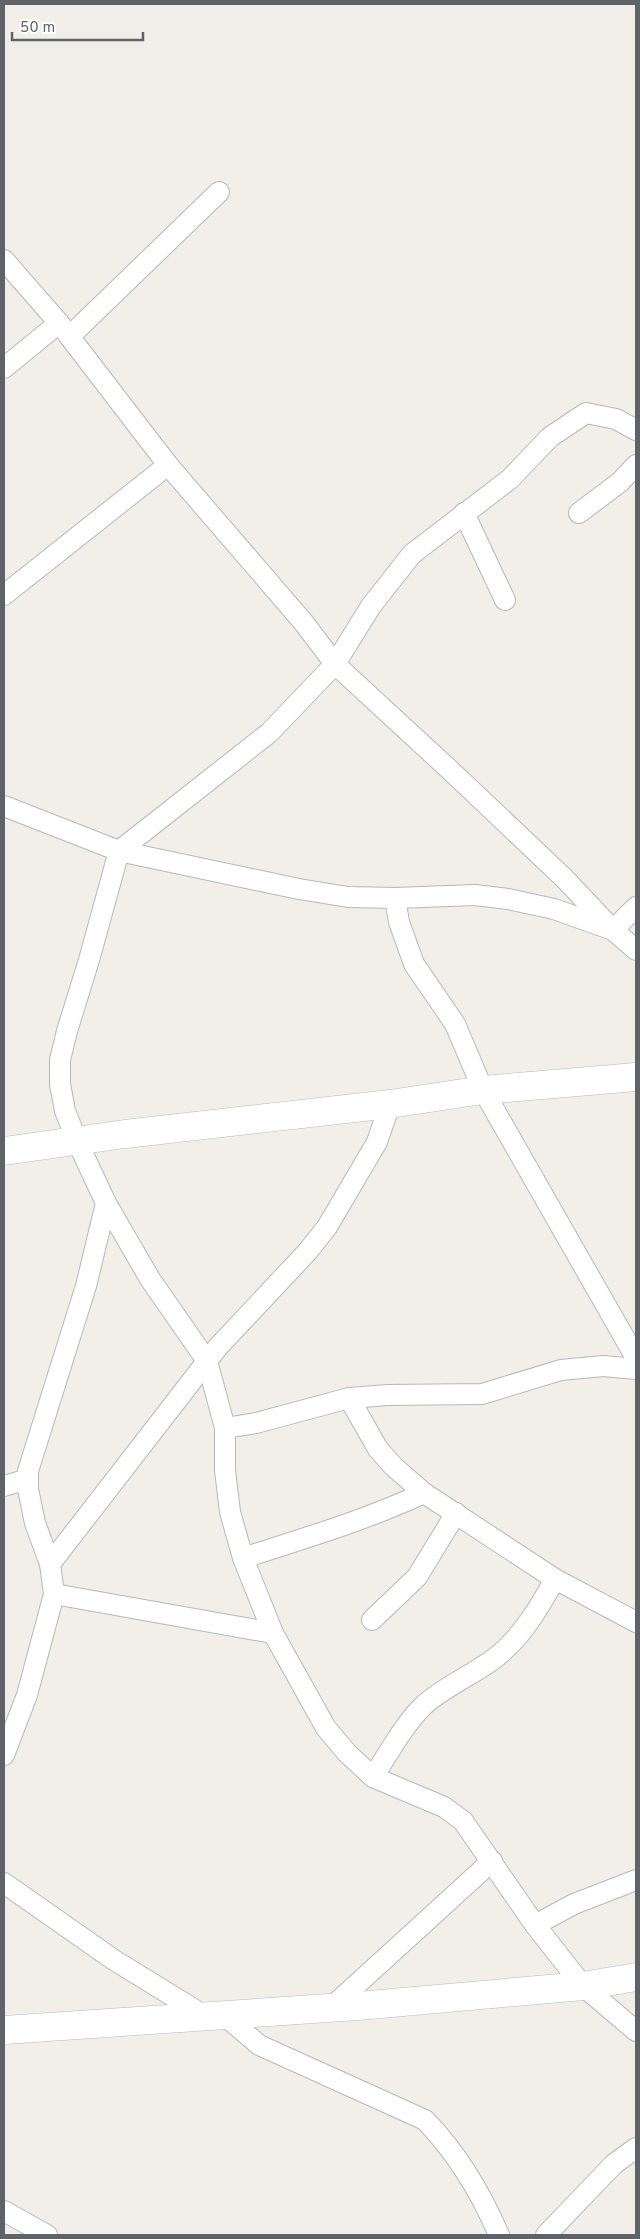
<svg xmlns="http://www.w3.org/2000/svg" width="640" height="2239" font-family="Overpass,sans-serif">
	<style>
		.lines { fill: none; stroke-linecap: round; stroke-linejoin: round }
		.street-casing { stroke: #b5b8bc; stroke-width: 22 }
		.secondary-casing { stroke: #b6babf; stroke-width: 29 }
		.street { stroke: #fff; stroke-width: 20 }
		.secondary { stroke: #fff; stroke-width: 28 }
	</style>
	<rect width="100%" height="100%" fill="#f1efe8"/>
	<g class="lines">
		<!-- street casing -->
		<g class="street-casing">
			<g id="street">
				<polyline points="4,260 59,323 168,465 304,623 335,664 451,771 565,879 613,930 636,950"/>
				<polyline points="70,336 219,192"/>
				<polyline points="4,368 59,323"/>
				<polyline points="464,513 505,600"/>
				<polyline points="579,513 620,482 636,465"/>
				<polyline points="4,595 168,465"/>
				<polyline points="4,806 119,851 299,889 348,897 395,898 475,895 508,899 554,909 613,930 636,907"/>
				<polyline points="395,898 399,922 414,964 455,1024 483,1090 636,1358"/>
				<polyline points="106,1203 150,1279 207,1361 225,1428 225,1470 230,1512 243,1558 273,1633 326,1728 347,1753 373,1777 444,1807 463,1821 535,1925 583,1986 636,2031"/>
				<polyline points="349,1398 378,1449 394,1467 424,1493 555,1579 636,1622"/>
				<polyline points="225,1428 256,1423 349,1398 388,1395 482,1394 561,1370 603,1366 636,1369"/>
				<polyline points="4,1486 28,1479"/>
				<path d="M243,1558c62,-20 123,-38 181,-65"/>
				<polyline points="50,1564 218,1347 308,1251 327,1227 377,1142 390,1104"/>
				<polyline points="54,1594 273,1633"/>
				<polyline points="372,1620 417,1577 456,1513"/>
				<polyline points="4,1755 27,1695 54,1594 50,1564 35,1523 28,1489 28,1471 86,1286 106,1203 77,1141 65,1111 60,1084 60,1060 67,1031 89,960 119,851 269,733 335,664 371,606 412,554 510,479 550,437 586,413 616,419 636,430"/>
				<path d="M373,1777c15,-23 32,-54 51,-72 21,-19 49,-30 71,-47 26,-20 44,-50 60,-79"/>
				<polyline points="4,1883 114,1960 205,2016"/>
				<polyline points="535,1925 574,1904 636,1880"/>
				<polyline points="333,2006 492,1861"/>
				<path d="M224,2015l35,30 166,75c32,33 56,73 74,115"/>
				<polyline points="4,2211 47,2235"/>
				<polyline points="546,2235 614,2164 636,2148"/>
			</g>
		</g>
		<!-- secondary casing -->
		<g class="secondary-casing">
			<g id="secondary">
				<polyline points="4,1151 125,1134 390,1104 483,1090 636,1077"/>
				<polyline points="4,2030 358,2006 583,1986 636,1977"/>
			</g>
		</g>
		<!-- street -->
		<use href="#street" class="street"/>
		<!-- secondary -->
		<use href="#secondary" class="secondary"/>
	</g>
	<!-- border -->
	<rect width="640" height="2239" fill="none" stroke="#5f6368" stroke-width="10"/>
	<!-- scale -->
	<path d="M12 32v8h131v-8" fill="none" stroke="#5f6368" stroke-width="2.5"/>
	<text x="20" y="32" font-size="15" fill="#5f6368" stroke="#ffffff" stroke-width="4" paint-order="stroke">50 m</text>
</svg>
